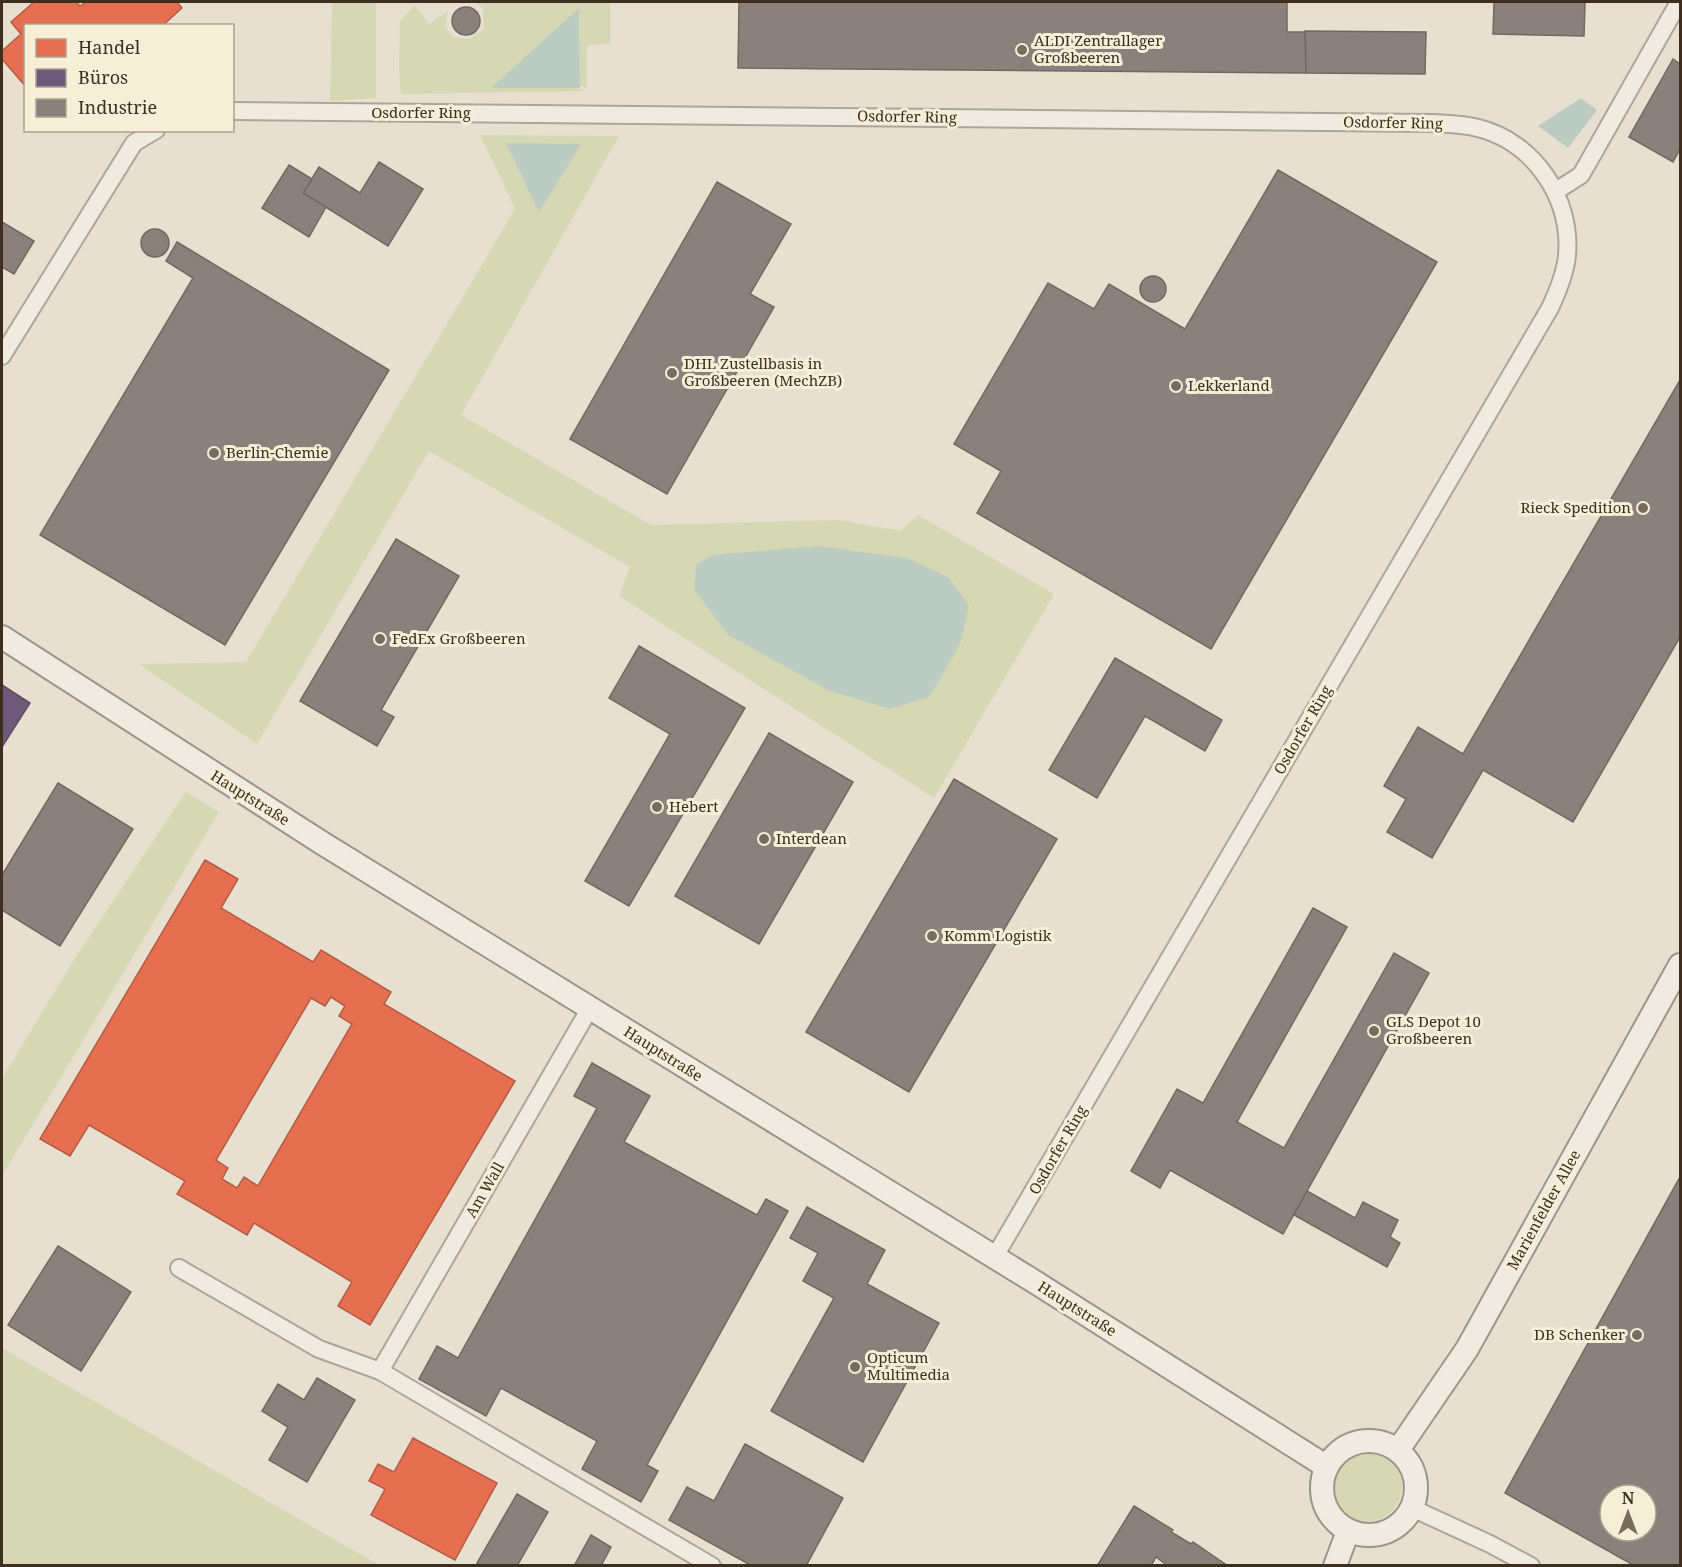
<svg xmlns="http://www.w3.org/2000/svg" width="1682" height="1567" font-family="'Noto Serif',serif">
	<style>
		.green { fill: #d6d7b3 }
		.water { fill: #bcccc2 }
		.shops { fill: #e76f51; stroke: #b45c42; stroke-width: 1.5; fill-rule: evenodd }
		.offices { fill: #6d597a; stroke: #5f4c5f; stroke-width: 1.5 }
		.industry { fill: #8a817c; stroke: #736860; stroke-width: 1.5; fill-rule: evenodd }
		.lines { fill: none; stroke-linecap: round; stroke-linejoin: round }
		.street-casing { stroke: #ada599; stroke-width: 20 }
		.secondary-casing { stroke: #9c958a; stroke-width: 26 }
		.street { stroke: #efebe3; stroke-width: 16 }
		.secondary { stroke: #efebe3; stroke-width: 22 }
		.poi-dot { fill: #786c5e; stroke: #f7eed8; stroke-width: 2 }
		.labels { text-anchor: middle; stroke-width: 6; stroke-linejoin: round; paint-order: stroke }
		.poi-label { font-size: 15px; fill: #3d2e20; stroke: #f7eed8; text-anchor: start }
		.street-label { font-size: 15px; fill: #3d2e20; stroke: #f7eed8 }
	</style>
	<rect width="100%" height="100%" fill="#e7e0d1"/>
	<!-- green -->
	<g class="green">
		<polygon points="332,2 376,2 376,98 330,101"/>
		<polygon points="475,2 610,2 610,44 587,45 587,88 580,86 579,9 492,88 580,88 587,91 401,94 399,69 400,21 415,5 429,24 448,11 445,27 454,37 469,39 484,29 483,9"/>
		<polygon points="480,135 619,136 461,415 651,525 839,520 901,531 918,515 1054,594 934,798 619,596 630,567 429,451 257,744 139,664 246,662 515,209"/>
		<polygon points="186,792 219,812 2,1176 2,1078 74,960"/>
		<polygon points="2,1348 379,1565 2,1565"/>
		<circle cx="1368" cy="1487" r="34"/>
	</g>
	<!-- water -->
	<g class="water">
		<polygon points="579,8 580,88 491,88"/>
		<polygon points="1581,98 1597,110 1568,148 1538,126"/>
		<polygon points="506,143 581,144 539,212"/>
		<polygon points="818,546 907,558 948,577 969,605 960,644 929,697 890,709 830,691 728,635 694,589 696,565 712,555"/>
	</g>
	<!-- shops -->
	<g class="shops">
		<polygon points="34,2 76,2 80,6 86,2 177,2 182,8 162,26 26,26 26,87 2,59 2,51 21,34 11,22"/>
		<path d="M205,860l33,19 -17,29 92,54 8,-12 70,42 -7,12 131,77 -145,244 -32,-19 14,-24 -98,-59 -7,12 -61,-36 -9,-5 8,-13 -96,-56 -19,31 -30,-17zM331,997l14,9 -6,10 13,8 -94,162 -14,-9 -7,11 -15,-9 6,-11 -12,-8 95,-162 14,8z"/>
		<polygon points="413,1438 497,1483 455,1560 371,1515 385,1489 369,1481 378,1464 394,1472"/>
	</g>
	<!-- offices -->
	<polygon class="offices" points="2,685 30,703 2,747"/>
	<!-- industry -->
	<g class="industry">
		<polygon points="739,2 1287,2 1287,32 1306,32 1306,73 738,68"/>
		<polygon points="1494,2 1585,2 1584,36 1493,34"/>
		<circle cx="466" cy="21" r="14"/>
		<polygon points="1305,31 1426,32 1425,74 1306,73"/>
		<polygon points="1673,59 1680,64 1680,149 1673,162 1629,137"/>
		<polygon points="379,162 423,189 388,246 303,193 319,167 360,193"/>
		<polygon points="289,165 312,179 303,193 326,207 309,237 262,208"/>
		<polygon points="1278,170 1437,262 1211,649 977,513 1001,471 954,444 1048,283 1094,309 1109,284 1185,329"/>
		<polygon points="717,182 791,224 750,294 774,307 667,494 570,439"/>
		<polygon points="2,222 34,241 14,274 2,267"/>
		<circle cx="155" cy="243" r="14"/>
		<polygon points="177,242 389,370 225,645 40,535 193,278 166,261"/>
		<circle cx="1153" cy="289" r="13"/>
		<polygon points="1680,380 1680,637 1573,822 1483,770 1432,858 1387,832 1406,799 1384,786 1418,727 1463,754"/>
		<polygon points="396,539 459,576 381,710 394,717 377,746 300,701"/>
		<polygon points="639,646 745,708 629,906 585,881 670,734 609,698"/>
		<polygon points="1115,658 1222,720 1205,751 1145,716 1097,798 1049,770"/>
		<polygon points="769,733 853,782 759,944 675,896"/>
		<polygon points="954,779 1057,839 909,1092 806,1032"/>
		<polygon points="58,783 133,829 60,946 2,910 2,875"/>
		<polygon points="1313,908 1347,927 1237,1122 1284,1148 1394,953 1429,973 1283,1234 1170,1170 1160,1188 1131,1171 1177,1089 1203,1103"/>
		<polygon points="592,1063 650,1096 624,1142 757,1215 766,1199 788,1211 647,1465 658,1471 641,1502 582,1469 597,1441 501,1388 486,1416 419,1379 437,1346 458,1358 597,1108 574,1096"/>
		<path d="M1680,1177v389h-45l-130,-73zM1610,1495h36v36h-36z"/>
		<polygon points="1307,1191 1355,1218 1363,1202 1398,1220 1390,1237 1400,1243 1387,1267 1294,1215"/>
		<polygon points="807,1207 885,1250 867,1284 939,1323 863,1462 771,1411 834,1298 803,1281 818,1253 790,1238"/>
		<polygon points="58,1246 131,1292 81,1371 8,1325"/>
		<polygon points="317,1378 355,1400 307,1482 269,1460 288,1427 262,1411 278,1384 304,1400"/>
		<polygon points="745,1444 843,1498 806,1566 752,1566 669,1520 687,1487 714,1501"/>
		<polygon points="517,1494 548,1512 517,1566 481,1566 477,1563"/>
		<polygon points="1134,1506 1173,1530 1171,1532 1191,1544 1193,1542 1228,1566 1168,1566 1156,1557 1151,1566 1097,1566"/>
		<polygon points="591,1535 611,1547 601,1566 574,1566"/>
	</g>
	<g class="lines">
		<!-- street casing -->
		<g class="street-casing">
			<g id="street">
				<path d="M232,111l1200,12c15,1 31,1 46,5 56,14 94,70 89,128 -2,18 -9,35 -17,52l-556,950"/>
				<polyline points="1556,191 1581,175 1679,2"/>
				<polyline points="2,356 134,143 156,130"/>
				<polyline points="179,1268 319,1349 380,1371 712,1566"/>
				<polyline points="380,1371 590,1008"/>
				<polyline points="1412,1508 1490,1544 1531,1566"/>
			</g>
		</g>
		<!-- secondary casing -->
		<g class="secondary-casing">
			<g id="secondary">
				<polyline points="2,637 322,843 1035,1282 1327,1467"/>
				<circle cx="1369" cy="1488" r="47"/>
				<polyline points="1398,1450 1467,1349 1680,965"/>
				<polyline points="1335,1566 1348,1531"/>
			</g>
		</g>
		<!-- street -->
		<use href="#street" class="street"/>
		<!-- secondary -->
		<use href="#secondary" class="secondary"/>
	</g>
	<!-- markers -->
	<g class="poi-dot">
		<circle cx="1022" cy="50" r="6"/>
		<circle cx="672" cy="373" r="6"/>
		<circle cx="1176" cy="386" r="6"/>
		<circle cx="214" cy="453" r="6"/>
		<circle cx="1643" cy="508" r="6"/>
		<circle cx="380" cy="639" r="6"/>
		<circle cx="657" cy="807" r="6"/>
		<circle cx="764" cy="839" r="6"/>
		<circle cx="932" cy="936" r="6"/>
		<circle cx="1374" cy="1031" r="6"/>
		<circle cx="1637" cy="1335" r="6"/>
		<circle cx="855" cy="1367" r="6"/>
	</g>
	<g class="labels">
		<!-- poi labels -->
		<g class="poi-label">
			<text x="1034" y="46">ALDI Zentrallager<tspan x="1034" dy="17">Großbeeren</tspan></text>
			<text x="684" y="369">DHL Zustellbasis in<tspan x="684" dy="17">Großbeeren (MechZB)</tspan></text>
			<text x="1188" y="391">Lekkerland</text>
			<text x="226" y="458">Berlin-Chemie</text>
			<text x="1631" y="513" text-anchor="end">Rieck Spedition</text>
			<text x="392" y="644">FedEx Großbeeren</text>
			<text x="669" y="812">Hebert</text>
			<text x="776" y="844">Interdean</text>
			<text x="944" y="941">Komm Logistik</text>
			<text x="1386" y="1027">GLS Depot 10<tspan x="1386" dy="17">Großbeeren</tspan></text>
			<text x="1625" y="1340" text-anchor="end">DB Schenker</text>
			<text x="867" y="1363">Opticum<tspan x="867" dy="17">Multimedia</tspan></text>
		</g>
		<!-- street labels -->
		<g class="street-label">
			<text x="421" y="118">Osdorfer Ring</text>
			<text transform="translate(907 117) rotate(1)" y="5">Osdorfer Ring</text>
			<text transform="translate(1393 123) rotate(1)" y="5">Osdorfer Ring</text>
			<text transform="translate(1303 730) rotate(-60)" y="5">Osdorfer Ring</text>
			<text transform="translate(250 798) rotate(32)" y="5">Hauptstraße</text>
			<text transform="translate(663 1054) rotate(32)" y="5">Hauptstraße</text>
			<text transform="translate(1058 1150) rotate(-60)" y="5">Osdorfer Ring</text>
			<text transform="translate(485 1190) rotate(-60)" y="5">Am Wall</text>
			<text transform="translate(1544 1210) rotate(-61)" y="5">Marienfelder Allee</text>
			<text transform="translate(1077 1309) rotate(32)" y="5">Hauptstraße</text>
		</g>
	</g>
	<!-- border -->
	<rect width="1682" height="1567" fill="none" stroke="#3d2e20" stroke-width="6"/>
	<!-- legend -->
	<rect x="24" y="24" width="210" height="108" fill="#f7eed8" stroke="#ada18e" stroke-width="1.5"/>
	<rect x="36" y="39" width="30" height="18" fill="#e76f51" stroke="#ada18e" stroke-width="1.5"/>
	<text x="78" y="54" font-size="18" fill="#3d2e20">Handel</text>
	<rect x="36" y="69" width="30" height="18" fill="#6d597a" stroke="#ada18e" stroke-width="1.5"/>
	<text x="78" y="84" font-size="18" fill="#3d2e20">Büros</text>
	<rect x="36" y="99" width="30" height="18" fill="#8a817c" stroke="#ada18e" stroke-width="1.5"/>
	<text x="78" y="114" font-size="18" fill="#3d2e20">Industrie</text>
	<!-- north arrow -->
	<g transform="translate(1628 1513)"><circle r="28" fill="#f7eed8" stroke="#ada18e" stroke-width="1.5"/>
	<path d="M0-4.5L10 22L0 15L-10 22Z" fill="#786c5e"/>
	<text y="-9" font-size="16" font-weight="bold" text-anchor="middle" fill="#3d2e20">N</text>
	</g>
</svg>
